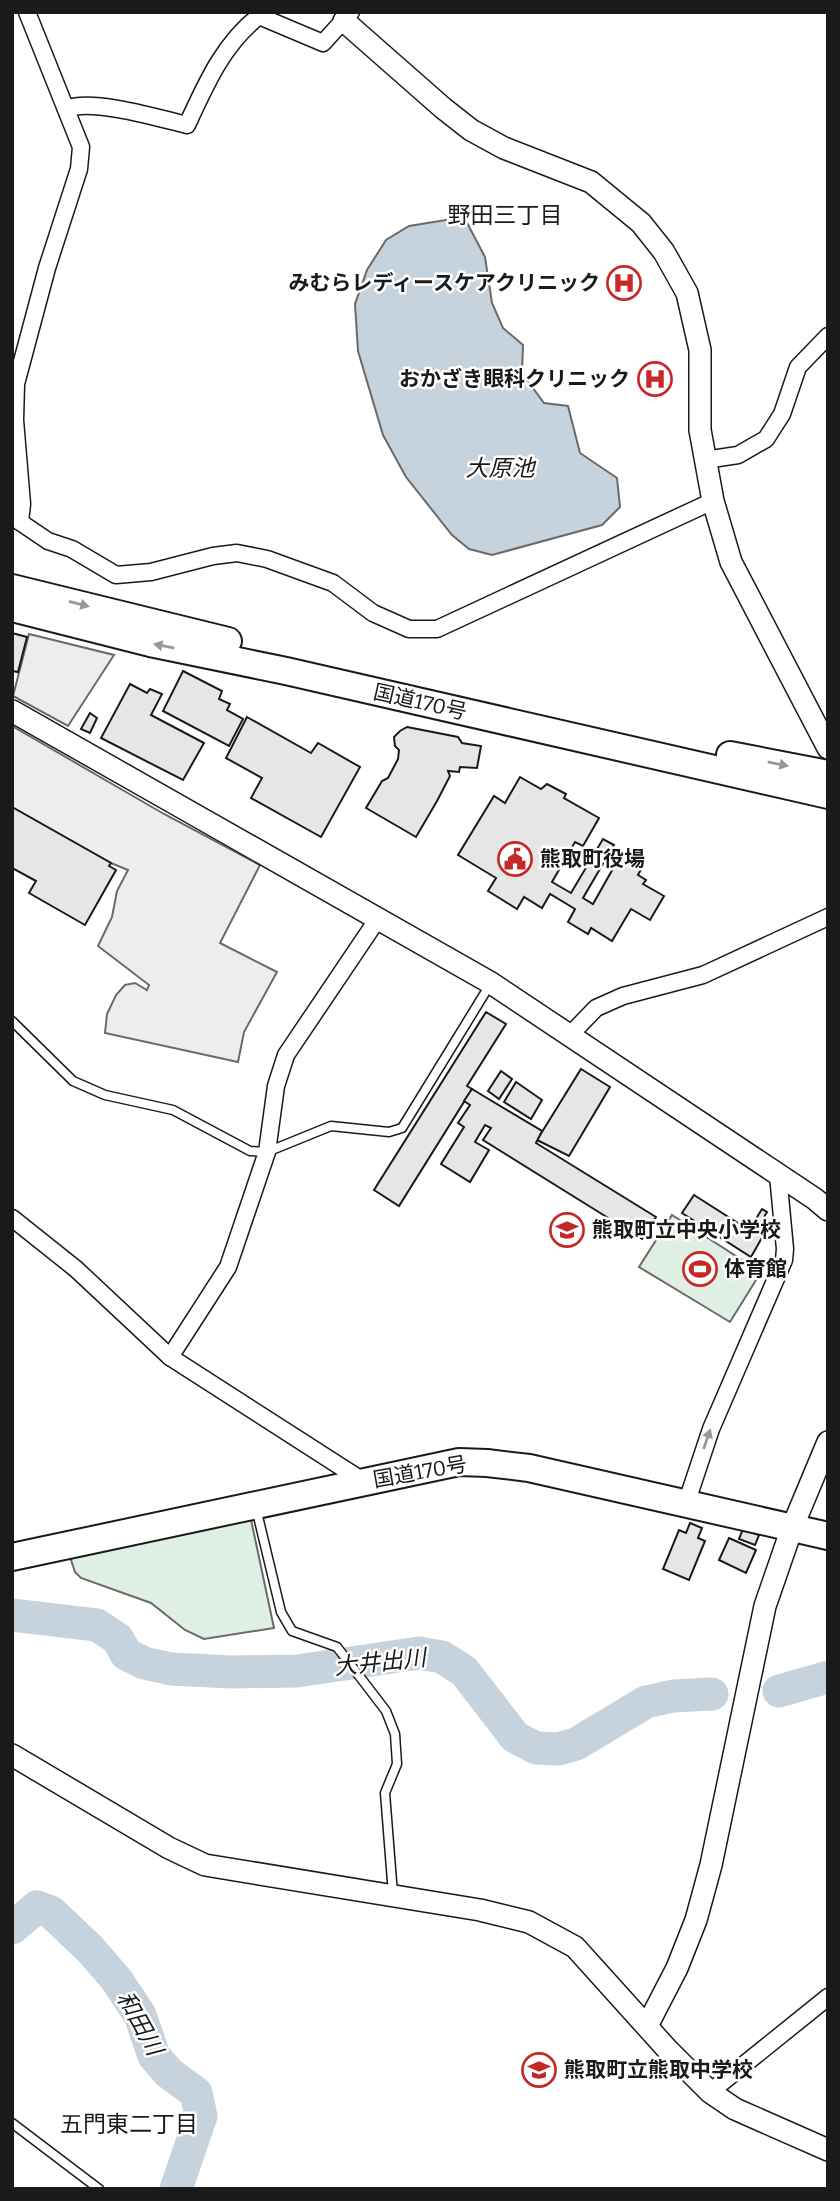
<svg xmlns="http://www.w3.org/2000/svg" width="840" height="2201" font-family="Bitter,'Noto Sans JP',serif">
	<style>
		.green { fill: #e0efe3; stroke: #6a6a6a; stroke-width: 2 }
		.parking { fill: #ededed; stroke: #6a6a6a; stroke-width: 2 }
		.water { fill: #c6d2dc; stroke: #6a6a6a; stroke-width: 2 }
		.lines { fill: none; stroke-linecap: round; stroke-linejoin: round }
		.river { stroke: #c6d2dc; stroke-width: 33 }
		.building { fill: #e6e6e6; stroke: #1a1a1a; stroke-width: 2 }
		.service-casing { stroke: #1a1a1a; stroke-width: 11 }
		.minor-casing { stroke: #1a1a1a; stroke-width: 19 }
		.tertiary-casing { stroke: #1a1a1a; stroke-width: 24 }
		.trunk-casing { stroke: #1a1a1a; stroke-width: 30 }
		.service { stroke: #fff; stroke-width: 8 }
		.minor { stroke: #fff; stroke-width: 16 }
		.tertiary { stroke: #fff; stroke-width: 21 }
		.trunk { stroke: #fff; stroke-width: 26 }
		.oneway { fill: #989898 }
		.labels { text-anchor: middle; stroke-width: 5; stroke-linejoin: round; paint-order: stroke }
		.poi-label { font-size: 21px; font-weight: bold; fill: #1a1a1a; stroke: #fff; text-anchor: start }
		.street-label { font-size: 21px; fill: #1a1a1a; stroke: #fff }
		.neighbourhood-label { font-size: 23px; fill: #1a1a1a; stroke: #fff }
		.water-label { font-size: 23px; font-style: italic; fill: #1a1a1a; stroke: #fff }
	</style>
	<rect width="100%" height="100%" fill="#fff"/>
	<!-- green -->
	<g class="green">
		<polygon points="672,1215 761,1272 730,1322 639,1267"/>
		<polygon points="250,1515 274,1628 204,1639 185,1630 151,1603 81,1578 75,1572 70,1557"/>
	</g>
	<!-- parking -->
	<g class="parking">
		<polygon points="29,634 114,655 68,726 13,696"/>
		<polygon points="12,726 164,814 260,865 220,943 277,972 244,1032 238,1062 105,1033 107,1014 116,995 125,985 135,983 147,990 149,985 98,946 112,917 117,891 128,870 111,863 12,807"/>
	</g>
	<!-- water -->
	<polygon class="water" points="464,217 485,257 492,303 503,328 523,345 522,373 544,403 568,406 580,453 617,478 620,507 602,525 492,555 469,549 452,535 406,477 383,435 358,351 355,304 367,270 386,240 409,226"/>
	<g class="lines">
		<!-- river -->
		<g class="river">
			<polyline points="12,1615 97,1625 118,1639 126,1654 144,1663 171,1669 231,1672 297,1671 419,1653 442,1657 464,1671 515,1737 536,1748 558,1749 576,1744 646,1702 673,1696 712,1694"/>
			<polyline points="779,1691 828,1677"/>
			<polyline points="12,1928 37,1907 51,1912 90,1949 116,1979 140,2015 154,2056 169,2073 196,2093 201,2116 176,2189"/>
		</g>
	</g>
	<!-- building -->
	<g class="building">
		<polygon points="12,633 27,637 18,672 12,671"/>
		<polygon points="183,671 222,691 219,699 230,704 227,710 243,719 229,746 163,711"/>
		<polygon points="130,684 147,693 150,689 162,694 151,715 204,743 183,780 101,738"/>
		<polygon points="90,713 97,718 90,733 81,729"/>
		<polygon points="247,717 311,753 318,743 360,767 321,837 251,798 262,778 226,758"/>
		<polygon points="407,727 458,737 462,743 481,746 477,768 460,767 459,772 448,771 450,776 437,801 416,837 366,808 382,781 388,778 398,759 399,750 395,746 394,737 400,731"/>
		<polygon points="520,777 541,789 547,784 566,794 564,798 599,818 583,846 575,842 552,882 571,893 603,839 614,845 583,898 593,904 619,858 632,866 636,860 644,864 638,875 646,880 643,884 664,896 650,920 631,909 612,941 591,928 588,934 568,922 575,909 550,894 542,908 524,897 517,909 488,891 496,878 458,855 494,796 505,803"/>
		<polygon points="12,807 111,863 109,866 116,870 85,925 29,893 36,881 12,868"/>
		<polygon points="486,1012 506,1024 467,1086 472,1089 399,1206 374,1190"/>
		<polygon points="581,1069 610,1087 569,1156 537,1140"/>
		<polygon points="501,1071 512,1079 499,1099 488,1091"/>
		<polygon points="516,1082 542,1100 531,1119 504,1102"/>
		<polygon points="472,1089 542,1131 536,1143 656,1217 642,1239 483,1140 491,1128 485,1125 475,1142 489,1150 470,1182 441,1164 464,1127 458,1123 470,1105 464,1101"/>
		<polygon points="694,1195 749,1230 762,1209 767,1212 761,1222 768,1227 751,1257 682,1213"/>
		<polygon points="690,1523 702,1528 698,1538 705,1541 689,1580 663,1569 679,1530 686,1533"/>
		<polygon points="743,1529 759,1535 755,1545 739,1539"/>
		<polygon points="729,1538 756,1550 746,1573 719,1560"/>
	</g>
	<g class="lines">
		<!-- service casing -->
		<g class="service-casing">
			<g id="service">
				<polyline points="12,1021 73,1081 105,1095 173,1110 250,1151 267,1152 331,1126 389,1132 402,1128 491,983"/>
				<polyline points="256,1508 281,1612 292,1631 337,1647 386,1711 395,1734 397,1764 385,1793 393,1894"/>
				<polyline points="12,2123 99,2189"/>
			</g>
		</g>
		<!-- minor casing -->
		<g class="minor-casing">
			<g id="minor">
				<path d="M66,109c25,-11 93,9 121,16 19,-41 36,-81 72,-109l64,27 28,-31"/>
				<polyline points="705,460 738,455 766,439 782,414 798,367 828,336"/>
				<polyline points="20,522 48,541 72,549 116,575 151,572 213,556 237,553 267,559 333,583 373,613 409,629 437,629 713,501"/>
				<polyline points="20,522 22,504 15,420 16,384 47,268 79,169 81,147 27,12"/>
				<polyline points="570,1035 596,1008 623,996 703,975 828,917"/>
				<polyline points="12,1218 76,1269 170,1357 363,1481"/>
				<polyline points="170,1357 228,1267 267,1152 276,1086 286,1055 379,917"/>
				<polyline points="686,1504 711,1429 784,1260 785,1249 778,1175"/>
				<polyline points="710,2092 828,1997"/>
			</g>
		</g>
		<!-- tertiary casing -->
		<g class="tertiary-casing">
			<g id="tertiary">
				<polyline points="344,21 443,108 471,130 504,148 591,182 641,223 664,252 687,293 700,350 700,430 713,501 731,562 828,748"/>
				<polyline points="12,711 491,983 815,1199 828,1210"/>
				<polyline points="12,1755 169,1848 205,1865 480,1910 529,1922 575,1947 667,2049 710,2092 735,2109 828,2150"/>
				<polyline points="647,2026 677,1968 696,1920 711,1865 765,1606 792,1528 828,1442"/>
			</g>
		</g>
		<!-- trunk casing -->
		<g class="trunk-casing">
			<g id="trunk">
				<polyline points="12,588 228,641"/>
				<polyline points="12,608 150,643 286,671 828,795"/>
				<polyline points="730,755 828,774"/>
				<polyline points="12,1557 459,1462 487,1463 529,1468 828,1536"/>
			</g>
		</g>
		<!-- service -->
		<use href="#service" class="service"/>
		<!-- minor -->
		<use href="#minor" class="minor"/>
		<!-- tertiary -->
		<use href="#tertiary" class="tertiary"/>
		<!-- trunk -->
		<use href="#trunk" class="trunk"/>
	</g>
	<!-- one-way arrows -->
	<defs><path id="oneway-solid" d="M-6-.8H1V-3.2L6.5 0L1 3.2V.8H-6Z" transform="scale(1.75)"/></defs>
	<g class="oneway">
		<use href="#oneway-solid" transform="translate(79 604) rotate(14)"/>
		<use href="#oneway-solid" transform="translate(164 646) rotate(-169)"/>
		<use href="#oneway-solid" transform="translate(778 764) rotate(11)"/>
		<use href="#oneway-solid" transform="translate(707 1439) rotate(-71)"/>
	</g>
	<!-- icons -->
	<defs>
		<g id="hospital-ring" transform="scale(1.75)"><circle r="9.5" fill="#fff" stroke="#c62828" stroke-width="1.5"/><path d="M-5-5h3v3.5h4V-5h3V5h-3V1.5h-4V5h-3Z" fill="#c62828"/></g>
		<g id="civic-ring" transform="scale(1.75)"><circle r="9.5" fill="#fff" stroke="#c62828" stroke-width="1.5"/><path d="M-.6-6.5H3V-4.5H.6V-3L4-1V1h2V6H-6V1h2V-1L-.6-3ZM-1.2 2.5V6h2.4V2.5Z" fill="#c62828"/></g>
		<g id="school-ring" transform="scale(1.75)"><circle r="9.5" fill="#fff" stroke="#c62828" stroke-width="1.5"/><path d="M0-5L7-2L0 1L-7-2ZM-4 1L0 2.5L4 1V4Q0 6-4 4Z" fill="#c62828"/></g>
		<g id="stadium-ring" transform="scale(1.75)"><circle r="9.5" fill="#fff" stroke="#c62828" stroke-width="1.5"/><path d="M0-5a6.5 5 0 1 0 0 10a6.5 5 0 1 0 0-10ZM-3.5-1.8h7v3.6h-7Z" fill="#c62828"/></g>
	</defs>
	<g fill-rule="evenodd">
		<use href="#hospital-ring" x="624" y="283"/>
		<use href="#hospital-ring" x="655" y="379"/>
		<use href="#civic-ring" x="515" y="859"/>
		<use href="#school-ring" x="567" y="1230"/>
		<use href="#stadium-ring" x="700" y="1269"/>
		<use href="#school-ring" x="539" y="2070"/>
	</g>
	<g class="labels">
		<!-- poi labels -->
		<g class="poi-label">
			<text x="600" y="290" text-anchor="end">みむらレディースケアクリニック</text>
			<text x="630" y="386" text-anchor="end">おかざき眼科クリニック</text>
			<text x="540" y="866">熊取町役場</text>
			<text x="592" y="1237">熊取町立中央小学校</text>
			<text x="724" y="1276">体育館</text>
			<text x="564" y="2077">熊取町立熊取中学校</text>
		</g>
		<!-- street labels -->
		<g class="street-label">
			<text transform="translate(420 702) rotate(13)" y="7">国道170号</text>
			<text transform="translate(420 1472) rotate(-10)" y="7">国道170号</text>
		</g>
		<!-- neighbourhood labels -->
		<g class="neighbourhood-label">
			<text x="505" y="223">野田三丁目</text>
			<text x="129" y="2132">五門東二丁目</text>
		</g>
		<!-- water labels -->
		<g class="water-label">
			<text x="500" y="476">大原池</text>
			<text transform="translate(380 1662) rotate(-6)" y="8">大井出川</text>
			<text transform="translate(140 2023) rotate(61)" y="8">和田川</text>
		</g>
	</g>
	<!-- border -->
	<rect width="840" height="2201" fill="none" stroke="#1a1a1a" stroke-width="28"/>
</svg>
